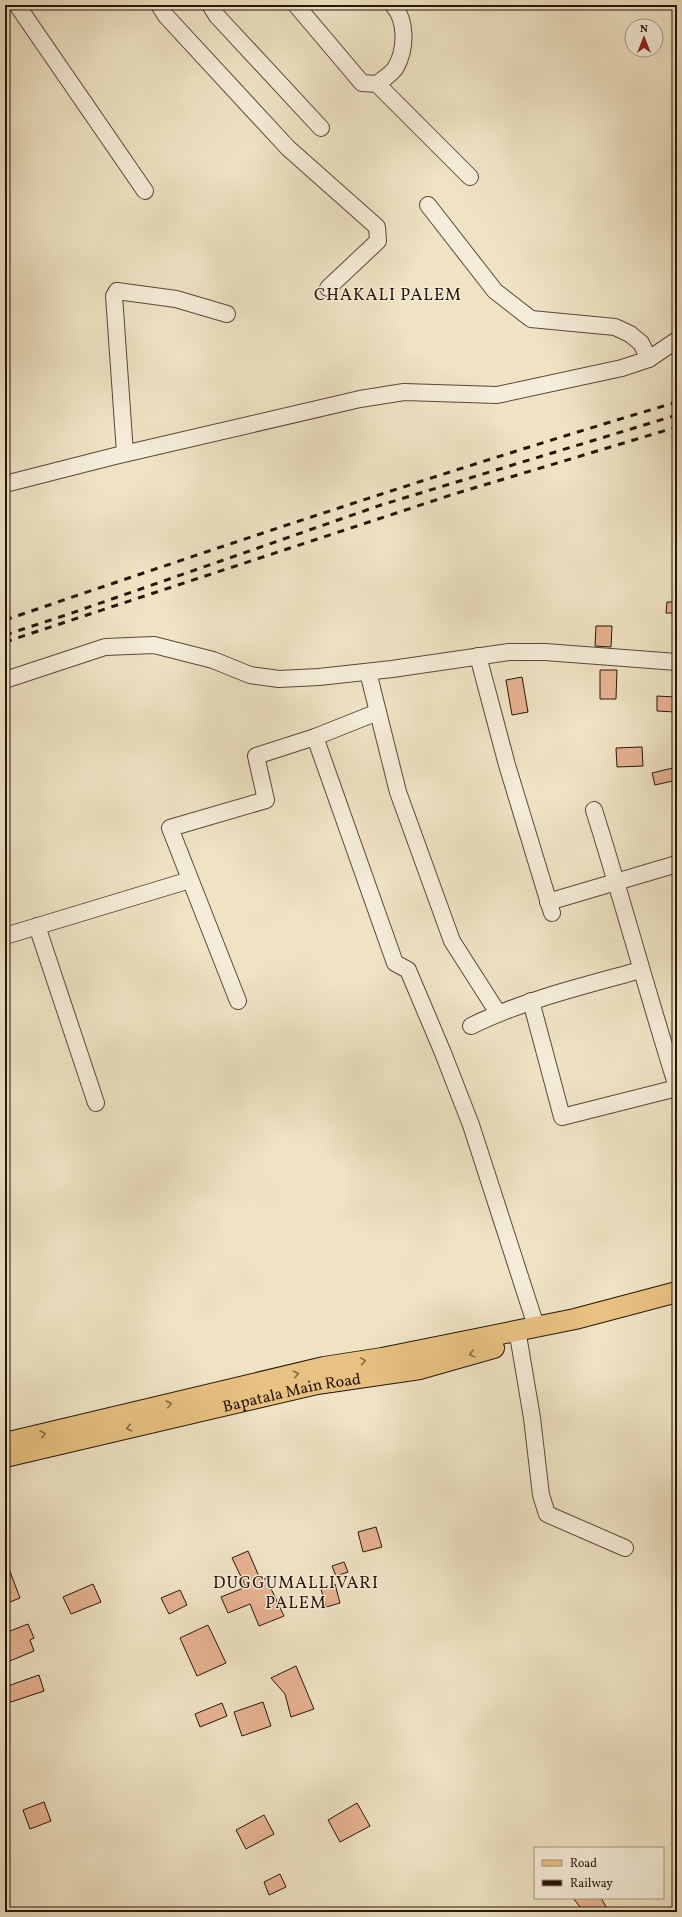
<svg xmlns="http://www.w3.org/2000/svg" width="682" height="1917" font-family="Vollkorn,serif">
	<style>
		.building { fill: #e7b392; stroke: #271408 }
		.lines { fill: none; stroke-linecap: round; stroke-linejoin: round }
		.minor-casing { stroke: #594837; stroke-width: 18 }
		.major-casing { stroke: #271408; stroke-width: 22 }
		.minor { stroke: #f5edd9; stroke-width: 16 }
		.major { stroke: #e8c282; stroke-width: 20 }
		.rail { stroke: #271408; stroke-width: 3; stroke-dasharray: 7 7; stroke-linecap: butt }
		.oneway { stroke: #886b45 }
		.labels { text-anchor: middle; stroke-width: 3; stroke-linejoin: round; paint-order: stroke }
		.street-label { font-size: 16px; fill: #271408; stroke: #f5edd9 }
		.neighbourhood-label { font-size: 17px; letter-spacing: 1px; fill: #271408; stroke: #f5edd9 }
	</style>
	<rect width="100%" height="100%" fill="#efe3c4"/>
	<filter id="stains"><feTurbulence type="fractalNoise" baseFrequency=".005" numOctaves="4"/><feColorMatrix values="0 0 0 0 .2 0 0 0 0 .09 0 0 0 0 .02 0 0 0 .5 -.17"/></filter>
	<radialGradient id="worn" r=".72"><stop offset=".6" stop-color="#630" stop-opacity="0"/><stop offset="1" stop-color="#630" stop-opacity=".3"/></radialGradient>
	<!-- building -->
	<g class="building">
		<polygon points="667,602 677,602 677,613 666,613"/>
		<polygon points="596,626 612,626 611,647 595,646"/>
		<polygon points="600,670 617,670 616,699 600,699"/>
		<polygon points="522,677 528,712 512,715 506,680"/>
		<polygon points="657,696 675,697 675,712 657,711"/>
		<polygon points="642,747 643,766 617,767 616,748"/>
		<polygon points="677,767 677,780 655,785 652,773"/>
		<polygon points="376,1527 382,1547 363,1552 358,1532"/>
		<polygon points="248,1551 261,1581 266,1578 284,1616 259,1626 250,1604 228,1613 221,1597 246,1587 232,1558"/>
		<polygon points="6,1561 20,1598 5,1604 5,1562"/>
		<polygon points="344,1562 348,1572 336,1576 332,1566"/>
		<polygon points="93,1584 101,1602 71,1614 63,1597"/>
		<polygon points="335,1584 340,1603 326,1607 321,1589"/>
		<polygon points="180,1590 187,1605 169,1614 161,1598"/>
		<polygon points="28,1624 34,1638 30,1640 34,1651 5,1663 5,1633"/>
		<polygon points="208,1625 226,1663 197,1676 180,1638"/>
		<polygon points="296,1666 314,1709 291,1717 285,1694 271,1678"/>
		<polygon points="39,1675 44,1691 5,1704 5,1687"/>
		<polygon points="263,1702 271,1726 242,1736 234,1712"/>
		<polygon points="222,1703 227,1716 200,1727 195,1714"/>
		<polygon points="44,1802 51,1821 30,1829 23,1810"/>
		<polygon points="357,1803 370,1826 340,1842 328,1820"/>
		<polygon points="264,1815 274,1834 246,1849 236,1830"/>
		<polygon points="280,1874 286,1887 269,1895 264,1882"/>
		<polygon points="573,1898 601,1898 609,1912 584,1912"/>
	</g>
	<g class="lines">
		<!-- minor casing -->
		<g class="minor-casing">
			<g id="minor">
				<polyline points="17,5 145,191"/>
				<polyline points="159,5 166,16 288,148 377,227 378,241 328,288"/>
				<polyline points="210,5 217,16 321,128"/>
				<polyline points="296,5 362,83 377,84 470,177"/>
				<path d="M377,84c6,-5 15,-10 19,-17 10,-18 11,-46 -3,-62"/>
				<polyline points="428,205 495,291 531,319 615,327 630,334 641,343 649,359"/>
				<polyline points="125,453 114,296 117,291 176,299 227,314"/>
				<polyline points="5,484 115,456 360,399 404,392 497,395 622,368 649,359 677,340"/>
				<polyline points="478,656 507,765 552,913"/>
				<polyline points="368,672 398,792 452,941 498,1013"/>
				<polyline points="5,680 105,647 154,645 213,660 250,675 279,679 319,677 392,669 509,652 545,652 677,662"/>
				<polyline points="315,737 395,963 408,970 443,1053 471,1125 536,1326"/>
				<path d="M594,810c29,92 54,185 83,277"/>
				<polyline points="548,902 677,864"/>
				<polyline points="37,926 96,1103"/>
				<polyline points="5,936 190,880"/>
				<polyline points="238,1001 170,828 266,800 256,756 315,737 378,712"/>
				<polyline points="531,1001 562,1117 677,1088"/>
				<path d="M471,1026c53,-26 112,-40 170,-56"/>
				<polyline points="514,1331 519,1341 532,1418 541,1495 547,1514 625,1548"/>
			</g>
		</g>
		<!-- major casing -->
		<g class="major-casing">
			<g id="major">
				<polyline points="5,1443 324,1367 382,1358 575,1319 677,1292"/>
				<path id="s1" d="M5,1457l312,-73 103,-15 74,-21"/>
			</g>
		</g>
		<!-- minor -->
		<use href="#minor" class="minor"/>
		<!-- major -->
		<use href="#major" class="major"/>
		<!-- rail -->
		<g class="rail">
			<path d="M5,620c223,-76 446,-151 672,-218"/>
			<polyline points="5,635 69,614 381,505 677,415"/>
			<polyline points="5,642 454,494 677,427"/>
		</g>
	</g>
	<!-- one-way arrows -->
	<defs><path id="oneway-chevron" d="M-2-3.5L2.5 0L-2 3.5" fill="none" stroke-width="1.6" stroke-linecap="round" stroke-linejoin="round"/></defs>
	<g class="oneway">
		<use href="#oneway-chevron" transform="translate(472 1354) rotate(165)"/>
		<use href="#oneway-chevron" transform="translate(363 1361) rotate(-9)"/>
		<use href="#oneway-chevron" transform="translate(296 1374) rotate(-13)"/>
		<use href="#oneway-chevron" transform="translate(169 1404) rotate(-13)"/>
		<use href="#oneway-chevron" transform="translate(129 1428) rotate(167)"/>
		<use href="#oneway-chevron" transform="translate(43 1434) rotate(-13)"/>
	</g>
	<g class="labels">
		<!-- street labels -->
		<g class="street-label">
			<text dy="6" stroke="none"><textPath href="#s1" startOffset="294">Bapatala Main Road</textPath></text>
		</g>
		<!-- neighbourhood labels -->
		<g class="neighbourhood-label">
			<text x="388" y="300">CHAKALI PALEM</text>
			<text x="296" y="1588">DUGGUMALLIVARI<tspan x="296" dy="20">PALEM</tspan></text>
		</g>
	</g>
	<!-- margin -->
	<rect width="682" height="1917" fill="none" stroke="#efe3c4" stroke-width="20"/>
	<rect x="6" y="6" width="670" height="1905" fill="none" stroke="#271408" stroke-width="2"/>
	<rect x="10" y="10" width="662" height="1897" fill="none" stroke="#271408"/>
	<!-- legend -->
	<rect x="534" y="1847" width="130" height="52" fill="#f5edd9" stroke="#a39685"/>
	<rect x="542" y="1860" width="20" height="6" fill="#e8c282" stroke="#a39685"/>
	<text x="570" y="1867" font-size="12" fill="#271408">Road</text>
	<rect x="542" y="1880" width="20" height="6" fill="#271408" stroke="#a39685"/>
	<text x="570" y="1887" font-size="12" fill="#271408">Railway</text>
	<!-- north arrow -->
	<g transform="translate(644 38)"><circle r="19" fill="#f5edd9" stroke="#a39685"/>
	<path d="M0-3L7 15L0 10L-7 15Z" fill="#8f2418"/>
	<text y="-6" font-size="11" font-weight="bold" text-anchor="middle" fill="#271408">N</text>
	</g>
	<rect width="100%" height="100%" filter="url(#stains)"/>
	<rect width="100%" height="100%" fill="url(#worn)"/>
</svg>
